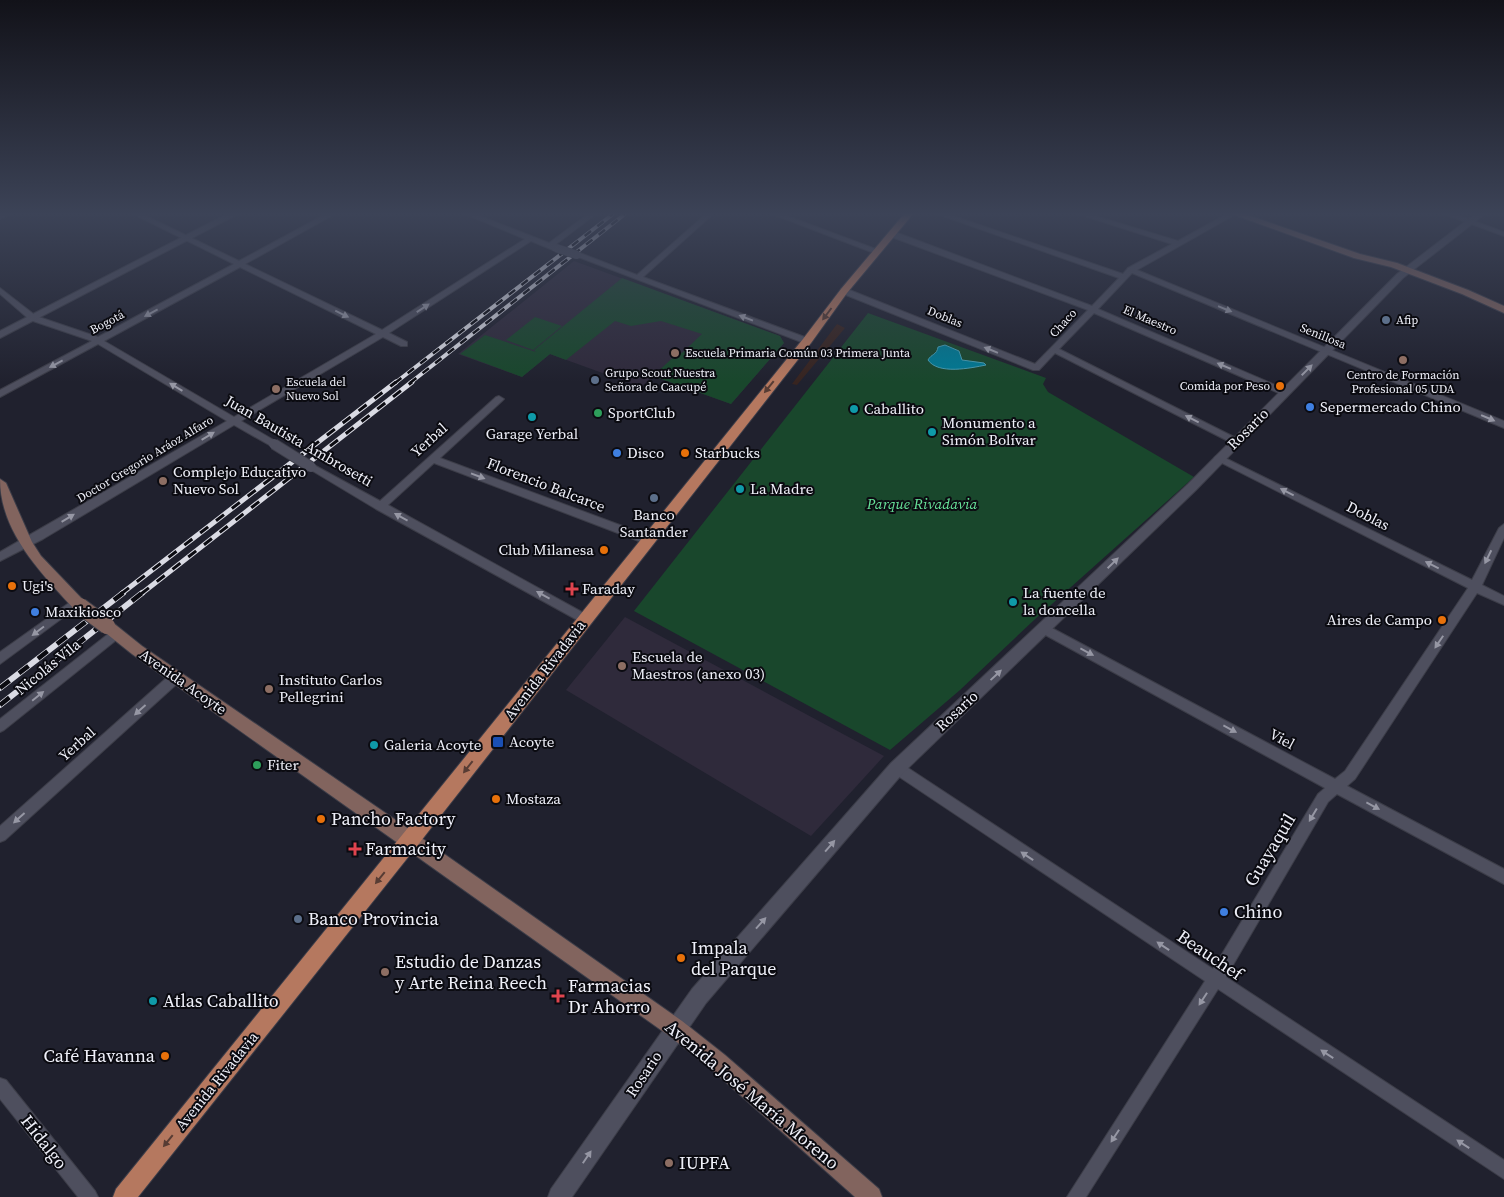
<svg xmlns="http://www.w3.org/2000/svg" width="1504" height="1197" font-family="'Source Serif 4',serif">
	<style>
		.commercial { fill: #372420 }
		.education { fill: #2f2a3b }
		.green { fill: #19472c }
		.water { fill: #007a94; stroke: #489db2 }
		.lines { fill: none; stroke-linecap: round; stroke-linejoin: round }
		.minor-casing { stroke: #3c3d48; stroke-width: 2 }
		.tertiary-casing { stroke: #3c3d48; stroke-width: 2 }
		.secondary-casing { stroke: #3c3d48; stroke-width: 2 }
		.primary-casing { stroke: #3c3d48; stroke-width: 2 }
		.minor { fill: #4e4f5e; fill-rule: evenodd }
		.tertiary { fill: #4e4f5e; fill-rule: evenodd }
		.secondary { fill: #82645e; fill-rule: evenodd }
		.primary { fill: #b5785f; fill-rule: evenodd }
		.rail-far2-casing { stroke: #dadbe4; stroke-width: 4 }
		.rail-far1-casing { stroke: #dadbe4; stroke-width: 5 }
		.rail-casing { stroke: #dadbe4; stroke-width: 6 }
		.rail-far2 { stroke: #0b0b11; stroke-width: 2.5; stroke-dasharray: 8; stroke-linecap: butt }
		.rail-far1 { stroke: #0b0b11; stroke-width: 3; stroke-dasharray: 10; stroke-linecap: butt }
		.rail { stroke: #0b0b11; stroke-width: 4.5; stroke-dasharray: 12; stroke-linecap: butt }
		.minor-bridge-far1-casing { stroke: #3c3d48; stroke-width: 9; stroke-linecap: butt }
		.minor-bridge-casing { stroke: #3c3d48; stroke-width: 12; stroke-linecap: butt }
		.secondary-bridge-casing { stroke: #3c3d48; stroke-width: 18; stroke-linecap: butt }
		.minor-bridge-far1 { stroke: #4e4f5e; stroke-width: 8 }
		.minor-bridge { stroke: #4e4f5e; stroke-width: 10 }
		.secondary-bridge { stroke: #82645e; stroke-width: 16 }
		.oneway { fill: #9697a4 }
		.oneway2 { fill: #573c34 }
		.service-dot { fill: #5c6f8a; stroke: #0b0b11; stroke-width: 2 }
		.education-dot { fill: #8d6e63; stroke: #0b0b11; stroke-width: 2 }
		.food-dot { fill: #e8710a; stroke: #0b0b11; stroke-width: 2 }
		.shop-dot { fill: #3f7fe0; stroke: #0b0b11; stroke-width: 2 }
		.culture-dot { fill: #0f9aa8; stroke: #0b0b11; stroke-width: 2 }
		.leisure-dot { fill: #2e9e5b; stroke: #0b0b11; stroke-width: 2 }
		.health-dot { fill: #e0444e; stroke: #0b0b11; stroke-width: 2 }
		.transit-dot { fill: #1a4fb4; stroke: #0b0b11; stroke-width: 2 }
		.labels { text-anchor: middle; stroke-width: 4; stroke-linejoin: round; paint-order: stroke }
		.far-street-label { font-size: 12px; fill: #eff0f9; stroke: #0b0b11 }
		.far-poi-label { font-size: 12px; fill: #eff0f9; stroke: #0b0b11; text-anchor: start }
		.poi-label { font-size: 15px; fill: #eff0f9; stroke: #0b0b11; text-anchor: start }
		.street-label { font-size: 15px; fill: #eff0f9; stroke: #0b0b11 }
		.park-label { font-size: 15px; font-style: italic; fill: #67e299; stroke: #0b0b11 }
		.near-poi-label { font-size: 18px; fill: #eff0f9; stroke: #0b0b11; text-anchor: start }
		.near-street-label { font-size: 18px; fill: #eff0f9; stroke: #0b0b11 }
	</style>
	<rect width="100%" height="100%" fill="#20212e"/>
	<!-- commercial -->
	<polygon class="commercial" points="837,324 845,328 797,385 792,384"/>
	<!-- education -->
	<g class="education">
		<polygon points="574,261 780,336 784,343 731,404 653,376 641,387 550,354 522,377 458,354"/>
		<polygon points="625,617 707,661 884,756 811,836 566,690"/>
	</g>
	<!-- green -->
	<g class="green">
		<polygon points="622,278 780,336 784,343 731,404 653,376 679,352 682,353 702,334 661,321 631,326 615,321 566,360 550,354 522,377 460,354 485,335 536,352 534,350"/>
		<polygon points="868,313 1046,378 1043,384 1048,392 1194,477 1033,621 960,690 890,750 634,611"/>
		<polygon points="535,317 562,326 533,350 506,340"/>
	</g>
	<!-- water -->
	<path class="water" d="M945,345l14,6 3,9 22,3 2,2c-15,3 -48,10 -58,-5 3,-6 9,-5 10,-13z"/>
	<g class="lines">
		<!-- minor casing -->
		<g class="minor-casing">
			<g id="minor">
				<polygon points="0,214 10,214 0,219"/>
				<path d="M133,214h9l97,47 87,-47h9l-90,50 137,66 143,-91 -60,-25h10l74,29 39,-29h8l-41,31 4,1v4h-6l-22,-9 -142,92 18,9v4h-6l-18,-9 -142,84 36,21v4h-6l-37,-21 -191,114 -43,22v-9l227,-131 -129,-77 -98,53v-7l92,-49 -62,-21 -30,-26v-6l36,28 62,21 136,-73zM240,267l136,67 -142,83 -130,-76z"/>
				<polygon points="706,214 713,214 643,277 810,339 810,343 804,343 573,255 580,253 637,275"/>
				<polygon points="772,214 782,214 881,251 874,253"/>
				<polygon points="937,214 948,214 1123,274 1128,268 1172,244 1078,214 1089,214 1178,241 1227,214 1236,214 1137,270 1504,421 1504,428 1132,273 1098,309 1287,390 1287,394 1281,394 1094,313 1059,349 1238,439 1238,443 1232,443 1055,353 1039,370 1033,370 841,293 841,289 847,289 1035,364 1088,310 889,236 889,232 895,232 1092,306 1119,278"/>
				<polygon points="1444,214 1455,214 1504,232 1504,236"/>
				<polygon points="499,396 504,399 502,401 440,458 652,537 653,540 652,543 644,543 434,463 388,505 589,616 591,619 589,622 581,622 376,509 306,467 308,465 314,465 380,501 496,397"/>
				<polygon points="1219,455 1472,580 1499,528 1504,524 1504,538 1482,585 1504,596 1504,605 1477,593 1355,779 1347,786 1504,869 1504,884 1337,794 1328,802 1226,977 1504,1160 1504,1179 1218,989 1086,1197 1067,1197 1205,981 892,772 890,768 892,764 897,762 902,764 1213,969 1318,794 1325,788 1040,632 1038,629 1040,626 1048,626 1335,779 1345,771 1468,588 1216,460 1214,458 1216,456"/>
				<polygon points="76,598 80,599 82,602 80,605 0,664 0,652"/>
				<polygon points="116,629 120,631 122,634 120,637 4,730 0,732 0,719 112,631"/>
				<polygon points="176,672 180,673 182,677 180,681 5,840 0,842 0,826 172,673"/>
				<polygon points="0,1078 6,1080 95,1191 98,1197 78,1197 0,1099"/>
			</g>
		</g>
		<!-- tertiary casing -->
		<g class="tertiary-casing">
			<g id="tertiary">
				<polygon points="227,214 238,214 0,338 0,331"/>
				<polygon points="1475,214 1485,214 1403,278 1196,490 903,773 706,1003 572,1197 548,1197 551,1189 692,989 891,763 1188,484 1397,274"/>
			</g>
		</g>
		<!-- secondary casing -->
		<g class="secondary-casing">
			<g id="secondary">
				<polygon points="1232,214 1245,214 1360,254 1397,263 1468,290 1504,306 1504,313 1462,294 1391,267 1354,258"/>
				<path d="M0,479l6,4 26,59 9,14 44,46 2,4 -2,4 -5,1 -5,-1c-34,-37 -75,-78 -75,-131z"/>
				<polygon points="107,620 112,622 142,646 403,825 682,1021 725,1055 879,1189 882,1197 855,1197 711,1069 668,1035 132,654 102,630 100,626 102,622"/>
			</g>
		</g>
		<!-- primary casing -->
		<g class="primary-casing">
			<polygon id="primary" points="904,214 913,214 847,293 811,343 417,846 138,1197 113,1197 116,1189 803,339 841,289"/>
		</g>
		<!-- minor -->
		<use href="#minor" class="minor"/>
		<!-- tertiary -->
		<use href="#tertiary" class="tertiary"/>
		<!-- secondary -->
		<use href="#secondary" class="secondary"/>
		<!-- primary -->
		<use href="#primary" class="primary"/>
		<!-- rail-far2 casing -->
		<g class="rail-far2-casing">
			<g id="rail-far2">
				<polyline points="395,383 613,214"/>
				<polyline points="410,383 625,214"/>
			</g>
		</g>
		<!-- rail-far1 casing -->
		<g class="rail-far1-casing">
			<g id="rail-far1">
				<polyline points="121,594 396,382"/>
				<polyline points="141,594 412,382"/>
			</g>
		</g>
		<!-- rail casing -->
		<g class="rail-casing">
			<g id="rail">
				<polyline points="0,688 123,593"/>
				<polyline points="0,705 142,593"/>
			</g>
		</g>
		<!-- rail-far2 -->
		<use href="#rail-far2" class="rail-far2"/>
		<!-- rail-far1 -->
		<use href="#rail-far1" class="rail-far1"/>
		<!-- rail -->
		<use href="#rail" class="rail"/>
		<!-- minor-bridge-far1 casing -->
		<g class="minor-bridge-far1-casing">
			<polyline id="minor-bridge-far1" points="556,248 577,255"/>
		</g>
		<!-- minor-bridge casing -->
		<g class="minor-bridge-casing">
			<polyline id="minor-bridge" points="274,444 311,467"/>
		</g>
		<!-- secondary-bridge casing -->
		<g class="secondary-bridge-casing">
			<polyline id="secondary-bridge" points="80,606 107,626"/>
		</g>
		<!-- minor-bridge-far1 -->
		<use href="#minor-bridge-far1" class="minor-bridge-far1"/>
		<!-- minor-bridge -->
		<use href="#minor-bridge" class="minor-bridge"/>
		<!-- secondary-bridge -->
		<use href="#secondary-bridge" class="secondary-bridge"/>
	</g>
	<!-- one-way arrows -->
	<defs><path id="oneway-solid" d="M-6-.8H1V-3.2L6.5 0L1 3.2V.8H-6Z" transform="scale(1.25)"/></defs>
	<g class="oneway">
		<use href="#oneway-solid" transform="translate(423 308) rotate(-33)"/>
		<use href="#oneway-solid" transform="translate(1225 309) rotate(22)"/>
		<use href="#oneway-solid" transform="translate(151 313) rotate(152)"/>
		<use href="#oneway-solid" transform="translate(342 314) rotate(26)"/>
		<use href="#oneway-solid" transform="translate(746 318) rotate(-159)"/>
		<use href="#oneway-solid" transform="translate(991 350) rotate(-158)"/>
		<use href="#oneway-solid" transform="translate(56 364) rotate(152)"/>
		<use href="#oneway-solid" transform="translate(1224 366) rotate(-157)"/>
		<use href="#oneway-solid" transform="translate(1307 370) rotate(-45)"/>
		<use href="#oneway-solid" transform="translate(176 387) rotate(-149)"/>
		<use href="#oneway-solid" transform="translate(1488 418) rotate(23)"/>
		<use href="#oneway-solid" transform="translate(1192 419) rotate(-153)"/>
		<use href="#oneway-solid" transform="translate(208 436) rotate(-31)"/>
		<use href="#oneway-solid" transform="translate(478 476) rotate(21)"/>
		<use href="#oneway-solid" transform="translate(1287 492) rotate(-153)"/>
		<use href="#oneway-solid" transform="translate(401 517) rotate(-151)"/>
		<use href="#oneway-solid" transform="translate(68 518) rotate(-31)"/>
		<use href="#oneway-solid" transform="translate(1488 557) rotate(116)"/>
		<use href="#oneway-solid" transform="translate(1113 563) rotate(-44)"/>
		<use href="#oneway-solid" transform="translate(1432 565) rotate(-153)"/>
		<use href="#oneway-solid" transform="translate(543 595) rotate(-151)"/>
		<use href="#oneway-solid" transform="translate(38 631) rotate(143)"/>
		<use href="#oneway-solid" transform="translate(1439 642) rotate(124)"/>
		<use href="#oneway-solid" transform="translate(1087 652) rotate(28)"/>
		<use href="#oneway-solid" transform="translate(996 675) rotate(-43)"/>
		<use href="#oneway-solid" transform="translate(38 696) rotate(-39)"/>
		<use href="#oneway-solid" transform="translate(140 710) rotate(138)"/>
		<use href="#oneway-solid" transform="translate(1230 729) rotate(28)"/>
		<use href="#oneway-solid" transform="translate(1373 806) rotate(28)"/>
		<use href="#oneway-solid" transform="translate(1313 815) rotate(121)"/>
		<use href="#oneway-solid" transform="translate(19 818) rotate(138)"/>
		<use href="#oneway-solid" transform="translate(830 846) rotate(-49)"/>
		<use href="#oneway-solid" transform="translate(1027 856) rotate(-146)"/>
		<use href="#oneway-solid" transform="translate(761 923) rotate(-48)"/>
		<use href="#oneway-solid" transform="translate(1163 946) rotate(-146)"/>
		<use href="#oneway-solid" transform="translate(1203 999) rotate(123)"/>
		<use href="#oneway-solid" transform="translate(1327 1054) rotate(-147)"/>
		<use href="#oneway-solid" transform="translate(1115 1136) rotate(123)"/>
		<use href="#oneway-solid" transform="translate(1463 1144) rotate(-147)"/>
		<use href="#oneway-solid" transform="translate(587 1157) rotate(-56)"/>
	</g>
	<g class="oneway2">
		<use href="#oneway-solid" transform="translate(827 314) rotate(127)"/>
		<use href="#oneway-solid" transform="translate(769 387) rotate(129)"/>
		<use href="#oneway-solid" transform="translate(468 767) rotate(128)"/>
		<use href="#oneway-solid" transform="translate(380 878) rotate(129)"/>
		<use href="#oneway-solid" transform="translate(168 1141) rotate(129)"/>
	</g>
	<!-- sky -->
	<linearGradient id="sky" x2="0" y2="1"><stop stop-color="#121219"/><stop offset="0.56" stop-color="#3c4357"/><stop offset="1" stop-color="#3c4357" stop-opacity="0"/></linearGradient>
	<rect width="1504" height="382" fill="url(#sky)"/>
	<!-- markers -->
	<g class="service-dot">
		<circle cx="1386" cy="320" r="5"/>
		<circle cx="595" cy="380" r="5"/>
		<circle cx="654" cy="498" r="5"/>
		<circle cx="298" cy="919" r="5"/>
	</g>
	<g class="education-dot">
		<circle cx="675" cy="353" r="5"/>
		<circle cx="1403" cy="360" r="5"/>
		<circle cx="276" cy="389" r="5"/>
		<circle cx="163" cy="481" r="5"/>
		<circle cx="622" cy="666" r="5"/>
		<circle cx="269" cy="689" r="5"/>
		<circle cx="385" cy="972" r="5"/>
		<circle cx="669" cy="1163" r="5"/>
	</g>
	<g class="food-dot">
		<circle cx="1280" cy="386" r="5"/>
		<circle cx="685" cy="453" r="5"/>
		<circle cx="604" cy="550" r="5"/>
		<circle cx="12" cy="586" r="5"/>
		<circle cx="1442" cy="620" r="5"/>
		<circle cx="496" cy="799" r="5"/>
		<circle cx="321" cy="819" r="5"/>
		<circle cx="681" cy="958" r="5"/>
		<circle cx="165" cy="1056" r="5"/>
	</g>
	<g class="shop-dot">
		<circle cx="1310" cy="407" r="5"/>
		<circle cx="617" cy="453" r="5"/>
		<circle cx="35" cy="612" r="5"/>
		<circle cx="1224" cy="912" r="5"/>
	</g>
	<g class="culture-dot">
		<circle cx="854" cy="409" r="5"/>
		<circle cx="532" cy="417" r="5"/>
		<circle cx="932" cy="432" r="5"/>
		<circle cx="740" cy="489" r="5"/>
		<circle cx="1013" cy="602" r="5"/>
		<circle cx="374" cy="745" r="5"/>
		<circle cx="153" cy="1001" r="5"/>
	</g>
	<g class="leisure-dot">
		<circle cx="598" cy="413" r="5"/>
		<circle cx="257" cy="765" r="5"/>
	</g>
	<g class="health-dot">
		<path d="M569.5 581.5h5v5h5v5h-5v5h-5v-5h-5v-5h5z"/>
		<path d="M352.5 841.5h5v5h5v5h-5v5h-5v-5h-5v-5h5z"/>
		<path d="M555.5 988.5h5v5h5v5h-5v5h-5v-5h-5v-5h5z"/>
	</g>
	<rect class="transit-dot" x="492" y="736" width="12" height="12" rx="2.5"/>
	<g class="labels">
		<!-- far-street labels -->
		<g class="far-street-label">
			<text transform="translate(945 317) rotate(22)" y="4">Doblas</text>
			<text transform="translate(1150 320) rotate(23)" y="4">El Maestro</text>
			<text transform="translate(107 322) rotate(-28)" y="4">Bogotá</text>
			<text transform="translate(1063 323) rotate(-48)" y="4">Chaco</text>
			<text transform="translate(1323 336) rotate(22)" y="4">Senillosa</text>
			<text transform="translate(145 459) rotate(-31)" y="4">Doctor Gregorio Aráoz Alfaro</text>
		</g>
		<!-- far-poi labels -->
		<g class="far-poi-label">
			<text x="1396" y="324">Afip</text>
			<text x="685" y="357">Escuela Primaria Común 03 Primera Junta</text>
			<text x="605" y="377">Grupo Scout Nuestra<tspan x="605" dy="14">Señora de Caacupé</tspan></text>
			<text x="1403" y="379" text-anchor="middle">Centro de Formación<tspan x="1403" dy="14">Profesional 05 UDA</tspan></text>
			<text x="286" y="386">Escuela del<tspan x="286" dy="14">Nuevo Sol</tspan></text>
			<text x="1270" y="390" text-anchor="end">Comida por Peso</text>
		</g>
		<!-- poi labels -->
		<g class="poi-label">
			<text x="1320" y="412">Sepermercado Chino</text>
			<text x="864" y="414">Caballito</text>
			<text x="608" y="418">SportClub</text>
			<text x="942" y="428">Monumento a<tspan x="942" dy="17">Simón Bolívar</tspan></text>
			<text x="532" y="439" text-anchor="middle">Garage Yerbal</text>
			<text x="627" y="458">Disco</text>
			<text x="695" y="458">Starbucks</text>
			<text x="173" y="477">Complejo Educativo<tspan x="173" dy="17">Nuevo Sol</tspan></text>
			<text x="750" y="494">La Madre</text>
			<text x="654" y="520" text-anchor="middle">Banco<tspan x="654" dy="17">Santander</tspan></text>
			<text x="594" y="555" text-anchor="end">Club Milanesa</text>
			<text x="22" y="591">Ugi's</text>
			<text x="582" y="594">Faraday</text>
			<text x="1023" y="598">La fuente de<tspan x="1023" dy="17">la doncella</tspan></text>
			<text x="45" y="617">Maxikiosco</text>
			<text x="1432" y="625" text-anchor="end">Aires de Campo</text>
			<text x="632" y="662">Escuela de<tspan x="632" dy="17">Maestros (anexo 03)</tspan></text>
			<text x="279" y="685">Instituto Carlos<tspan x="279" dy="17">Pellegrini</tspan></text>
			<text x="509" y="747">Acoyte</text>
			<text x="384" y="750">Galeria Acoyte</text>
			<text x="267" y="770">Fiter</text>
			<text x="506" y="804">Mostaza</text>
		</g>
		<!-- street labels -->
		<g class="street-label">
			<text transform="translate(1248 429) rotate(-45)" y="5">Rosario</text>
			<text transform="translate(429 440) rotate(-42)" y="5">Yerbal</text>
			<text transform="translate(299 441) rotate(30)" y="5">Juan Bautista Ambrosetti</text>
			<text transform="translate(546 485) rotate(21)" y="5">Florencio Balcarce</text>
			<text transform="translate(1368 516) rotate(27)" y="5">Doblas</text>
			<text transform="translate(48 667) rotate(-39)" y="5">Nicolás Vila</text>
			<text transform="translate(545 670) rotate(-52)" y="5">Avenida Rivadavia</text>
			<text transform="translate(183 682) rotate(35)" y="5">Avenida Acoyte</text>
			<text transform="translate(957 711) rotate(-43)" y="5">Rosario</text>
			<text transform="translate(1282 739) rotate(28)" y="5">Viel</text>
			<text transform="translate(77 744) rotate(-42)" y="5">Yerbal</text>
			<text transform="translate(644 1074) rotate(-56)" y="5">Rosario</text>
			<text transform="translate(217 1081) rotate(-51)" y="5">Avenida Rivadavia</text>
		</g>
		<!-- park labels -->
		<g class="park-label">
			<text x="922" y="509">Parque Rivadavia</text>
		</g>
		<!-- near-poi labels -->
		<g class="near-poi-label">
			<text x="331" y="825">Pancho Factory</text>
			<text x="365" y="855">Farmacity</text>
			<text x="1234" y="918">Chino</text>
			<text x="308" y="925">Banco Provincia</text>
			<text x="691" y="954">Impala<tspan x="691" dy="21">del Parque</tspan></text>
			<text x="395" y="968">Estudio de Danzas<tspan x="395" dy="21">y Arte Reina Reech</tspan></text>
			<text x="568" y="992">Farmacias<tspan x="568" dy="21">Dr Ahorro</tspan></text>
			<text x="163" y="1007">Atlas Caballito</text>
			<text x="155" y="1062" text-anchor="end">Café Havanna</text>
			<text x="679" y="1169">IUPFA</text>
		</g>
		<!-- near-street labels -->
		<g class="near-street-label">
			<text transform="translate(1270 850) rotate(-59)" y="6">Guayaquil</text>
			<text transform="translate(1210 955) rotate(34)" y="6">Beauchef</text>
			<text transform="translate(752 1095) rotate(40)" y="6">Avenida José María Moreno</text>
			<text transform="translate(44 1142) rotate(52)" y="6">Hidalgo</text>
		</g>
	</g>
</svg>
